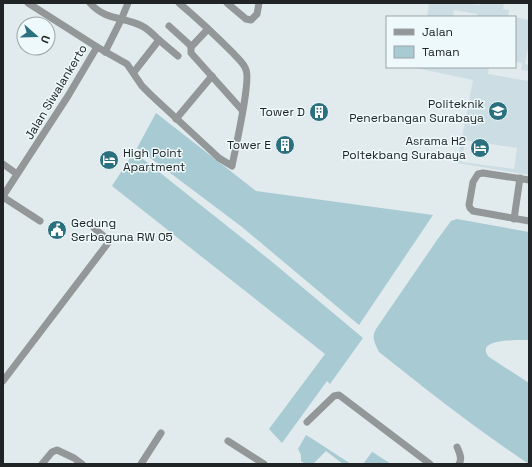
<svg xmlns="http://www.w3.org/2000/svg" width="532" height="467" font-family="'Space Grotesk',sans-serif">
	<style>
		.built { fill: #ccdee3; fill-rule: evenodd }
		.green { fill: #a8cad3 }
		.lines { fill: none; stroke-linecap: round; stroke-linejoin: round }
		.minor { stroke: #939798; stroke-width: 7 }
		.labels { text-anchor: middle; stroke-width: 3; stroke-linejoin: round; paint-order: stroke }
		.street-label { font-size: 12px; fill: #202425; stroke: #eef9fb }
		.poi-label { font-size: 12px; fill: #202425; stroke: #eef9fb; text-anchor: end }
	</style>
	<rect width="100%" height="100%" fill="#e1ebee"/>
	<!-- built -->
	<g class="built">
		<polygon points="429,3 461,3 480,5 480,3 504,3 503,9 509,10 508,16 513,17 477,17 477,14 454,10 453,17 427,17"/>
		<polygon points="515,17 529,20 529,43 525,64 529,65 529,71 521,70 522,63 515,62"/>
		<path d="M411,67h78l-1,7 41,7v94l-72,-12 16,-83zM465,140l52,8 -3,21 -52,-7z"/>
	</g>
	<!-- green -->
	<g class="green">
		<polygon points="156,113 256,191 433,215 359,325 242,227 137,148"/>
		<polygon points="134,152 271,261 363,338 330,384 327,381 282,443 269,429 325,354 112,186"/>
		<path d="M457,219l72,13v108c-8,0 -56,-2 -40,17l40,26v81c-53,-35 -101,-73 -150,-112 -4,-9 -8,-14 -3,-23l61,-89 14,-19z"/>
		<polygon points="306,435 311,438 351,464 343,464 326,451 313,464 305,464 301,461 301,455 298,449"/>
		<polygon points="372,452 374,453 391,464 363,464"/>
	</g>
	<g class="lines">
		<!-- minor -->
		<g class="minor">
			<path d="M28,3l69,44 30,17 15,22 9,9 68,63 13,8c3,-16 19,-85 14,-96 -2,-7 -9,-12 -13,-17 -17,-17 -35,-34 -54,-50"/>
			<path d="M90,3c16,18 32,13 52,23 6,3 12,9 17,14l-25,32"/>
			<polyline points="227,3 246,19 251,20 257,14 259,3"/>
			<polyline points="169,26 191,46 191,53 242,110"/>
			<polyline points="159,40 178,56"/>
			<polyline points="191,47 208,29"/>
			<polyline points="105,52 121,20 128,3"/>
			<polyline points="176,119 212,76"/>
			<polyline points="3,164 17,174"/>
			<polyline points="529,180 483,173 478,174 473,182 469,205 470,208 473,211 529,221"/>
			<polyline points="3,196 68,96 97,47"/>
			<polyline points="3,197 40,221"/>
			<polyline points="514,219 520,178"/>
			<polyline points="3,381 108,243 108,240 94,228"/>
			<polyline points="307,422 334,396 339,395 430,464"/>
			<polyline points="228,441 264,464"/>
			<path d="M457,447c2,5 6,11 2,17"/>
			<polyline points="42,464 52,452 57,450 74,458 82,464"/>
			<polyline points="141,464 161,433"/>
		</g>
	</g>
	<!-- icons -->
	<defs>
		<g id="university-disc" transform="scale(1)"><circle r="9.5" fill="#2a707e" stroke="#eef9fb"/><path d="M0-5L7-2L0 1L-7-2ZM-4 1L0 2.5L4 1V4Q0 6-4 4Z" fill="#fff"/></g>
		<g id="building-disc" transform="scale(1)"><circle r="9.5" fill="#2a707e" stroke="#eef9fb"/><path d="M-4-6H4V6H1V3H-1V6H-4ZM-2.5-4.3h1.7v1.8h-1.7ZM.8-4.3h1.7v1.8H.8ZM-2.5-1h1.7V.8h-1.7ZM.8-1h1.7V.8H.8Z" fill="#fff"/></g>
		<g id="hotel-disc" transform="scale(1)"><circle r="9.5" fill="#2a707e" stroke="#eef9fb"/><path d="M-6-4.5h1.5V1H6V5H4.5V3h-9V5H-6ZM-4 0a1.8 1.8 0 1 1 3.6 0ZM.5 0V-2.5h3Q6-2.5 6 0Z" fill="#fff"/></g>
		<g id="civic-disc" transform="scale(1)"><circle r="9.5" fill="#2a707e" stroke="#eef9fb"/><path d="M-.6-6.5H3V-4.5H.6V-3L4-1V1h2V6H-6V1h2V-1L-.6-3ZM-1.2 2.5V6h2.4V2.5Z" fill="#fff"/></g>
	</defs>
	<g fill-rule="evenodd">
		<use href="#university-disc" x="498" y="111"/>
		<use href="#building-disc" x="319" y="112"/>
		<use href="#building-disc" x="285" y="145"/>
		<use href="#hotel-disc" x="480" y="148"/>
		<use href="#hotel-disc" x="109" y="160"/>
		<use href="#civic-disc" x="57" y="230"/>
	</g>
	<g class="labels">
		<!-- street labels -->
		<g class="street-label">
			<text transform="translate(56 92) rotate(-59)" y="4">Jalan Siwalankerto</text>
		</g>
		<!-- poi labels -->
		<g class="poi-label">
			<text x="484" y="108">Politeknik<tspan x="484" dy="14">Penerbangan Surabaya</tspan></text>
			<text x="305" y="116">Tower D</text>
			<text x="466" y="145">Asrama H2<tspan x="466" dy="14">Poltekbang Surabaya</tspan></text>
			<text x="271" y="149">Tower E</text>
			<text x="123" y="157" text-anchor="start">High Point<tspan x="123" dy="14">Apartment</tspan></text>
			<text x="71" y="227" text-anchor="start">Gedung<tspan x="71" dy="14">Serbaguna RW 05</tspan></text>
		</g>
	</g>
	<!-- border -->
	<rect width="532" height="467" fill="none" stroke="#202425" stroke-width="8"/>
	<!-- legend -->
	<rect x="386" y="16" width="130" height="52" fill="#eef9fb" stroke="#9ca4a5"/>
	<rect x="394" y="29" width="20" height="6" fill="#939798" stroke="#9ca4a5"/>
	<text x="422" y="36" font-size="12" fill="#202425">Jalan</text>
	<rect x="394" y="46" width="20" height="12" fill="#a8cad3" stroke="#9ca4a5"/>
	<text x="422" y="56" font-size="12" fill="#202425">Taman</text>
	<!-- north arrow -->
	<g transform="translate(36 36) rotate(110)"><circle r="19" fill="#eef9fb" stroke="#9ca4a5"/>
	<path d="M0-3L7 15L0 10L-7 15Z" fill="#2a707e"/>
	<text y="-6" font-size="11" font-weight="bold" text-anchor="middle" fill="#202425">U</text>
	</g>
</svg>
